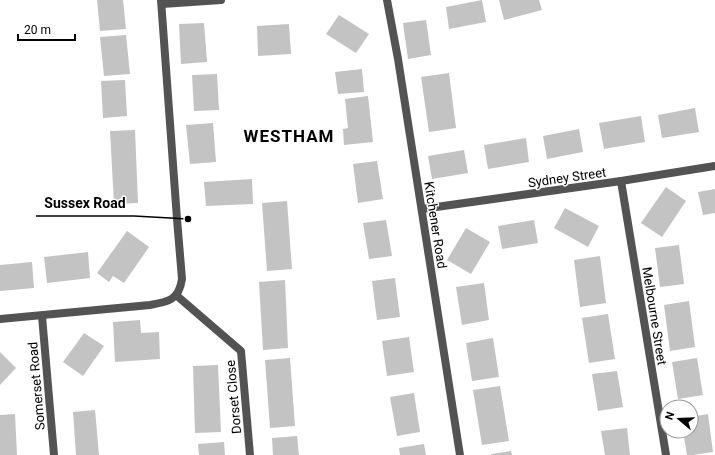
<svg xmlns="http://www.w3.org/2000/svg" width="715" height="455" font-family="Roboto,sans-serif">
	<style>
		.building { fill: #c3c3c3 }
		.lines { fill: none; stroke-linecap: round; stroke-linejoin: round }
		.street { stroke: #535353; stroke-width: 8 }
		.labels { text-anchor: middle; stroke-width: 3; stroke-linejoin: round; paint-order: stroke }
		.street-label { font-size: 13px; fill: #000; stroke: #fff }
		.district-label { font-size: 17px; font-weight: bold; letter-spacing: 1px; fill: #000; stroke: #fff }
		.leader { fill: none; stroke: #000; stroke-width: 1.5 }
		.callout-dot { fill: #000; stroke: #fff; stroke-width: 1.5 }
		.callout-label { font-size: 14px; text-anchor: middle; font-weight: bold; fill: #000; stroke: #fff; stroke-width: 3; stroke-linejoin: round; paint-order: stroke }
	</style>
	<rect width="100%" height="100%" fill="#fff"/>
	<!-- building -->
	<g class="building">
		<polygon points="97,0 123,0 126,29 100,31"/>
		<polygon points="482,0 486,22 449,29 446,7"/>
		<polygon points="499,0 539,0 542,10 504,20"/>
		<polygon points="339,15 369,34 356,53 326,34"/>
		<polygon points="426,20 431,55 408,59 403,23"/>
		<polygon points="204,23 207,62 181,64 179,24"/>
		<polygon points="289,24 291,54 258,56 257,26"/>
		<polygon points="126,35 130,74 104,76 100,37"/>
		<polygon points="362,69 364,92 338,94 335,72"/>
		<polygon points="449,73 456,128 429,132 421,77"/>
		<polygon points="217,74 219,110 194,111 192,75"/>
		<polygon points="125,80 127,116 103,118 101,81"/>
		<polygon points="368,96 373,142 344,145 343,129 348,128 345,99"/>
		<polygon points="695,108 699,132 662,138 658,115"/>
		<polygon points="641,116 645,142 604,149 599,123"/>
		<polygon points="213,123 216,162 190,164 186,125"/>
		<polygon points="579,129 583,152 547,159 543,136"/>
		<polygon points="135,130 138,203 114,204 110,131"/>
		<polygon points="526,138 529,162 488,169 484,145"/>
		<polygon points="464,150 468,173 432,179 428,156"/>
		<polygon points="377,161 383,199 358,203 353,164"/>
		<polygon points="252,179 253,204 206,206 204,182"/>
		<polygon points="666,187 686,201 662,237 641,223"/>
		<polygon points="715,189 715,213 703,215 698,192"/>
		<polygon points="287,201 292,269 267,271 262,203"/>
		<polygon points="565,208 599,226 588,247 554,228"/>
		<polygon points="386,220 392,256 369,259 363,223"/>
		<polygon points="534,220 538,243 502,249 498,226"/>
		<polygon points="466,228 490,242 471,274 447,260"/>
		<polygon points="127,231 149,247 124,283 113,276 109,282 97,273"/>
		<polygon points="679,245 684,284 660,287 655,248"/>
		<polygon points="88,252 90,278 47,283 44,257"/>
		<polygon points="600,256 606,303 580,307 574,260"/>
		<polygon points="32,262 34,288 0,291 0,265"/>
		<polygon points="395,278 400,317 377,320 372,281"/>
		<polygon points="285,280 288,348 263,350 259,282"/>
		<polygon points="484,283 489,320 462,325 456,287"/>
		<polygon points="689,301 695,347 670,351 664,305"/>
		<polygon points="608,314 615,359 589,363 582,318"/>
		<polygon points="140,320 141,333 159,332 160,359 115,362 113,322"/>
		<polygon points="84,333 104,346 83,376 63,362"/>
		<polygon points="409,337 414,372 387,376 382,341"/>
		<polygon points="493,338 499,377 472,381 466,343"/>
		<polygon points="0,352 16,368 0,385"/>
		<polygon points="290,358 295,426 270,428 265,360"/>
		<polygon points="697,358 703,395 678,399 672,362"/>
		<polygon points="218,365 221,432 195,433 193,366"/>
		<polygon points="617,371 623,407 598,411 592,374"/>
		<polygon points="500,386 509,441 482,445 473,390"/>
		<polygon points="414,393 420,432 397,436 390,397"/>
		<polygon points="95,410 99,455 76,455 73,412"/>
		<polygon points="15,414 17,455 0,455 0,415"/>
		<polygon points="708,414 713,452 693,455 687,455 683,431 691,431 691,417"/>
		<polygon points="627,428 630,455 605,455 601,431"/>
		<polygon points="297,436 299,455 273,455 272,438"/>
		<polygon points="224,442 225,455 199,455 198,444"/>
		<polygon points="424,444 426,455 400,455 399,448"/>
		<polygon points="511,451 512,455 491,455 491,454"/>
	</g>
	<g class="lines">
		<!-- street -->
		<g class="street">
			<polyline points="387,0 398,59 460,455"/>
			<polyline points="162,4 221,0"/>
			<polyline points="621,181 666,455"/>
			<polyline points="422,209 621,181 715,166"/>
			<polyline points="176,295 241,351 250,455"/>
			<polyline points="42,316 54,455"/>
			<path d="M0,319l150,-14c18,-3 29,-5 32,-26l-5,-60 -16,-219"/>
		</g>
	</g>
	<g class="labels">
		<!-- street labels -->
		<g class="street-label">
			<text transform="translate(567 177) rotate(-8)" y="5">Sydney Street</text>
			<text transform="translate(436 225) rotate(81)" y="5">Kitchener Road</text>
			<text transform="translate(655 316) rotate(81)" y="5">Melbourne Street</text>
			<text transform="translate(36 386) rotate(-95)" y="5">Somerset Road</text>
			<text transform="translate(233 397) rotate(-95)" y="5">Dorset Close</text>
		</g>
		<!-- district labels -->
		<g class="district-label">
			<text x="289" y="142">WESTHAM</text>
		</g>
	</g>
	<!-- callouts -->
	<path class="leader" d="M188 219L134 216H36"/>
	<circle class="callout-dot" cx="188" cy="219" r="4"/>
	<g class="callout-label">
		<text x="85" y="208">Sussex Road</text>
	</g>
	<!-- north arrow -->
	<g transform="translate(679 419) rotate(289)"><circle r="19" fill="#ffffff" stroke="#999999"/>
	<path d="M0-3L7 15L0 10L-7 15Z" fill="#000000"/>
	<text y="-6" font-size="11" font-weight="bold" text-anchor="middle" fill="#000000">N</text>
	</g>
	<!-- scale -->
	<path d="M18 34v6h57v-6" fill="none" stroke="#000000" stroke-width="2"/>
	<text x="24" y="34" font-size="12" fill="#000000" stroke="#ffffff" stroke-width="3" paint-order="stroke">20 m</text>
</svg>
